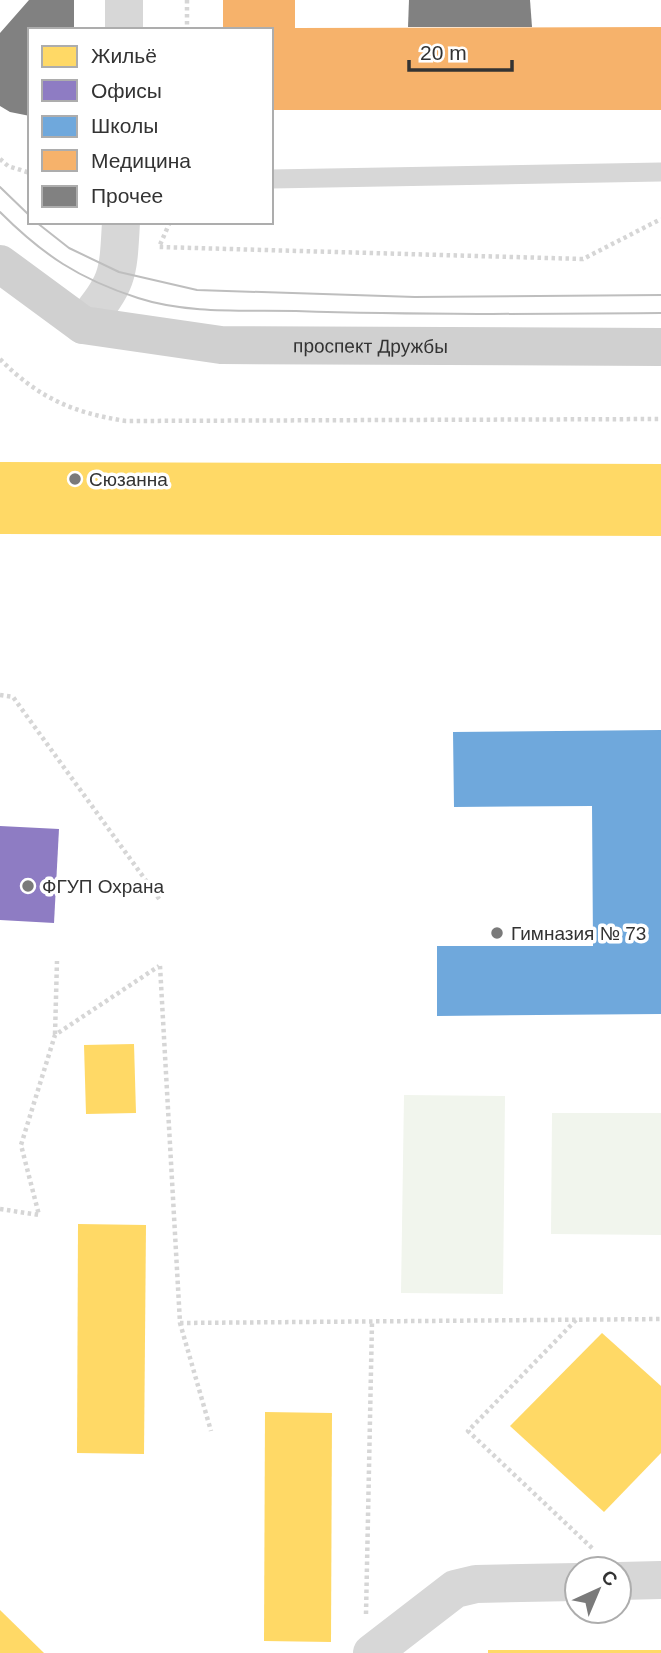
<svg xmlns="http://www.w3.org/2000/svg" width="661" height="1653" font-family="Helvetica,sans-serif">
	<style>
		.green { fill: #f1f5ed }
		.homes { fill: #ffd966 }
		.offices { fill: #8e7cc3 }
		.schools { fill: #6fa8dc }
		.health { fill: #f6b26b }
		.building { fill: #818181 }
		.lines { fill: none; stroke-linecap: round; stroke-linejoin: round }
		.path { stroke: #d6d6d6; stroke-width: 4.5; stroke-dasharray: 3.5 3.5; stroke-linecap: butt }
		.lane { stroke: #d7d7d7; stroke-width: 19 }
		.street { stroke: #d7d7d7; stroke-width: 38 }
		.secondary { stroke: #d0d0d0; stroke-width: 38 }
		.tram { stroke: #bebebe; stroke-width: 2 }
		.poi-dot { fill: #7a7a7a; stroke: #fff; stroke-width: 2.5 }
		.labels { text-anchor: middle; stroke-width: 7; stroke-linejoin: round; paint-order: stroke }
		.street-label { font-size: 19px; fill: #333; stroke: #fff }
		.poi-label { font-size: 19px; fill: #333; stroke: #fff; text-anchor: start }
	</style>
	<rect width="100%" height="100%" fill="#fff"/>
	<!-- green -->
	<g class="green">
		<polygon points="404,1095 505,1096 503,1294 401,1293"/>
		<polygon points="552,1113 661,1113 661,1235 551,1234"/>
	</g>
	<!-- homes -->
	<g class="homes">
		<polygon points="0,462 661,464 661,536 0,534"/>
		<polygon points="134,1044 136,1113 86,1114 84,1045"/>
		<polygon points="78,1224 146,1225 144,1454 77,1453"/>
		<polygon points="602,1333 661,1386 661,1453 604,1512 510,1426"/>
		<polygon points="265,1412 332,1413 331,1642 264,1641"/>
		<polygon points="0,1610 44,1653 0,1653"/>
		<rect x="488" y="1650" width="173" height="3"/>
	</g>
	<!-- offices -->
	<polygon class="offices" points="0,826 59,829 54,923 0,920"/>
	<!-- schools -->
	<polygon class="schools" points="661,730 661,1014 437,1016 437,946 593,946 592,806 454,807 453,732"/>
	<!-- health -->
	<polygon class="health" points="223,0 295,0 295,28 661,27 661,110 271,110 271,30 223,30"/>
	<!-- building -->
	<g class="building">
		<polygon points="29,0 74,0 74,30 30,30 30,116 10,112 0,106 0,33"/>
		<polygon points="409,0 530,0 532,27 408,27"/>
	</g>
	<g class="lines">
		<!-- path -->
		<g class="path">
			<polyline points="187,0 187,30"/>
			<polyline points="0,159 8,166 30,173"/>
			<polyline points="170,222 159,247 583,259 661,219"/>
			<path d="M0,359c37,38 73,54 126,62l535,-2"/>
			<polyline points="0,695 13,697 160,900"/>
			<polyline points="160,966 180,1323 211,1431"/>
			<polyline points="55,1034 57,961"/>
			<polyline points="0,1209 39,1215 21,1145 55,1035 159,966"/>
			<polyline points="576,1320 468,1431 593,1549"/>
			<polyline points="180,1323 661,1319"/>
			<polyline points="366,1614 372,1322"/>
		</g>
		<!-- lane -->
		<polyline class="lane" points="271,179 661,172"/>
		<!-- street -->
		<g class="street">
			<polyline points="124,30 124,0"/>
			<path d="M83,325c35,-44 35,-46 38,-103"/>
			<polyline points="619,1581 661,1580"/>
			<polyline points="372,1653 455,1589 476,1584 577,1582"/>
		</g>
		<!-- secondary -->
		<path class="secondary" id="s1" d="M0,264l83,61 138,20 440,2"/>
		<!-- tram -->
		<g class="tram">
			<polyline points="0,187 30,216"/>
			<path d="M0,212c43,43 79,67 138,86 49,16 106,12 158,13 121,4 243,3 365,2"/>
			<polyline points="36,222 69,248 119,272 197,290 415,297 661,295"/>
		</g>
	</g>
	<!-- markers -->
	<g class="poi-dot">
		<circle cx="75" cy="479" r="7"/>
		<circle cx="28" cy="886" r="7"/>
		<circle cx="497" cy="933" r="7"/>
	</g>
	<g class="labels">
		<!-- street labels -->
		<g class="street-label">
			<text dy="7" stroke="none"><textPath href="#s1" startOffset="392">проспект Дружбы</textPath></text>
		</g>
		<!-- poi labels -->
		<g class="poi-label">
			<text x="89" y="486">Сюзанна</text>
			<text x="42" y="893">ФГУП Охрана</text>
			<text x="511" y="940">Гимназия № 73</text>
		</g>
	</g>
	<!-- legend -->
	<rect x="28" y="28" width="245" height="196" fill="#ffffff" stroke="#adadad" stroke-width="2"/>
	<rect x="42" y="46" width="35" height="21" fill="#ffd966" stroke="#adadad" stroke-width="2"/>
	<text x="91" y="63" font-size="21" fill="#333333">Жильё</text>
	<rect x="42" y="80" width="35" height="21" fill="#8e7cc3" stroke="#adadad" stroke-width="2"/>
	<text x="91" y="98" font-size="21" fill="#333333">Офисы</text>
	<rect x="42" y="116" width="35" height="21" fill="#6fa8dc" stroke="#adadad" stroke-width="2"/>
	<text x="91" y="133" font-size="21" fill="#333333">Школы</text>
	<rect x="42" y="150" width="35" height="21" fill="#f6b26b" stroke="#adadad" stroke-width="2"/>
	<text x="91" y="168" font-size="21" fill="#333333">Медицина</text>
	<rect x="42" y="186" width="35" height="21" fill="#818181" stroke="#adadad" stroke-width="2"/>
	<text x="91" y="203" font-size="21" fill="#333333">Прочее</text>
	<!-- north arrow -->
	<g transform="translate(598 1590) rotate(44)"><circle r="33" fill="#ffffff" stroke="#adadad" stroke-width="2"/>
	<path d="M0-5L12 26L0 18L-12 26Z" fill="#7a7a7a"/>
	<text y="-10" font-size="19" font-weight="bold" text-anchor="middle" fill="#333333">С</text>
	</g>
	<!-- scale -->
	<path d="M409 60v10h103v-10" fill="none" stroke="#333333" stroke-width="3.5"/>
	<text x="420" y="60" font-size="21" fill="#333333" stroke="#ffffff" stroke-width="5" paint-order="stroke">20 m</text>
</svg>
